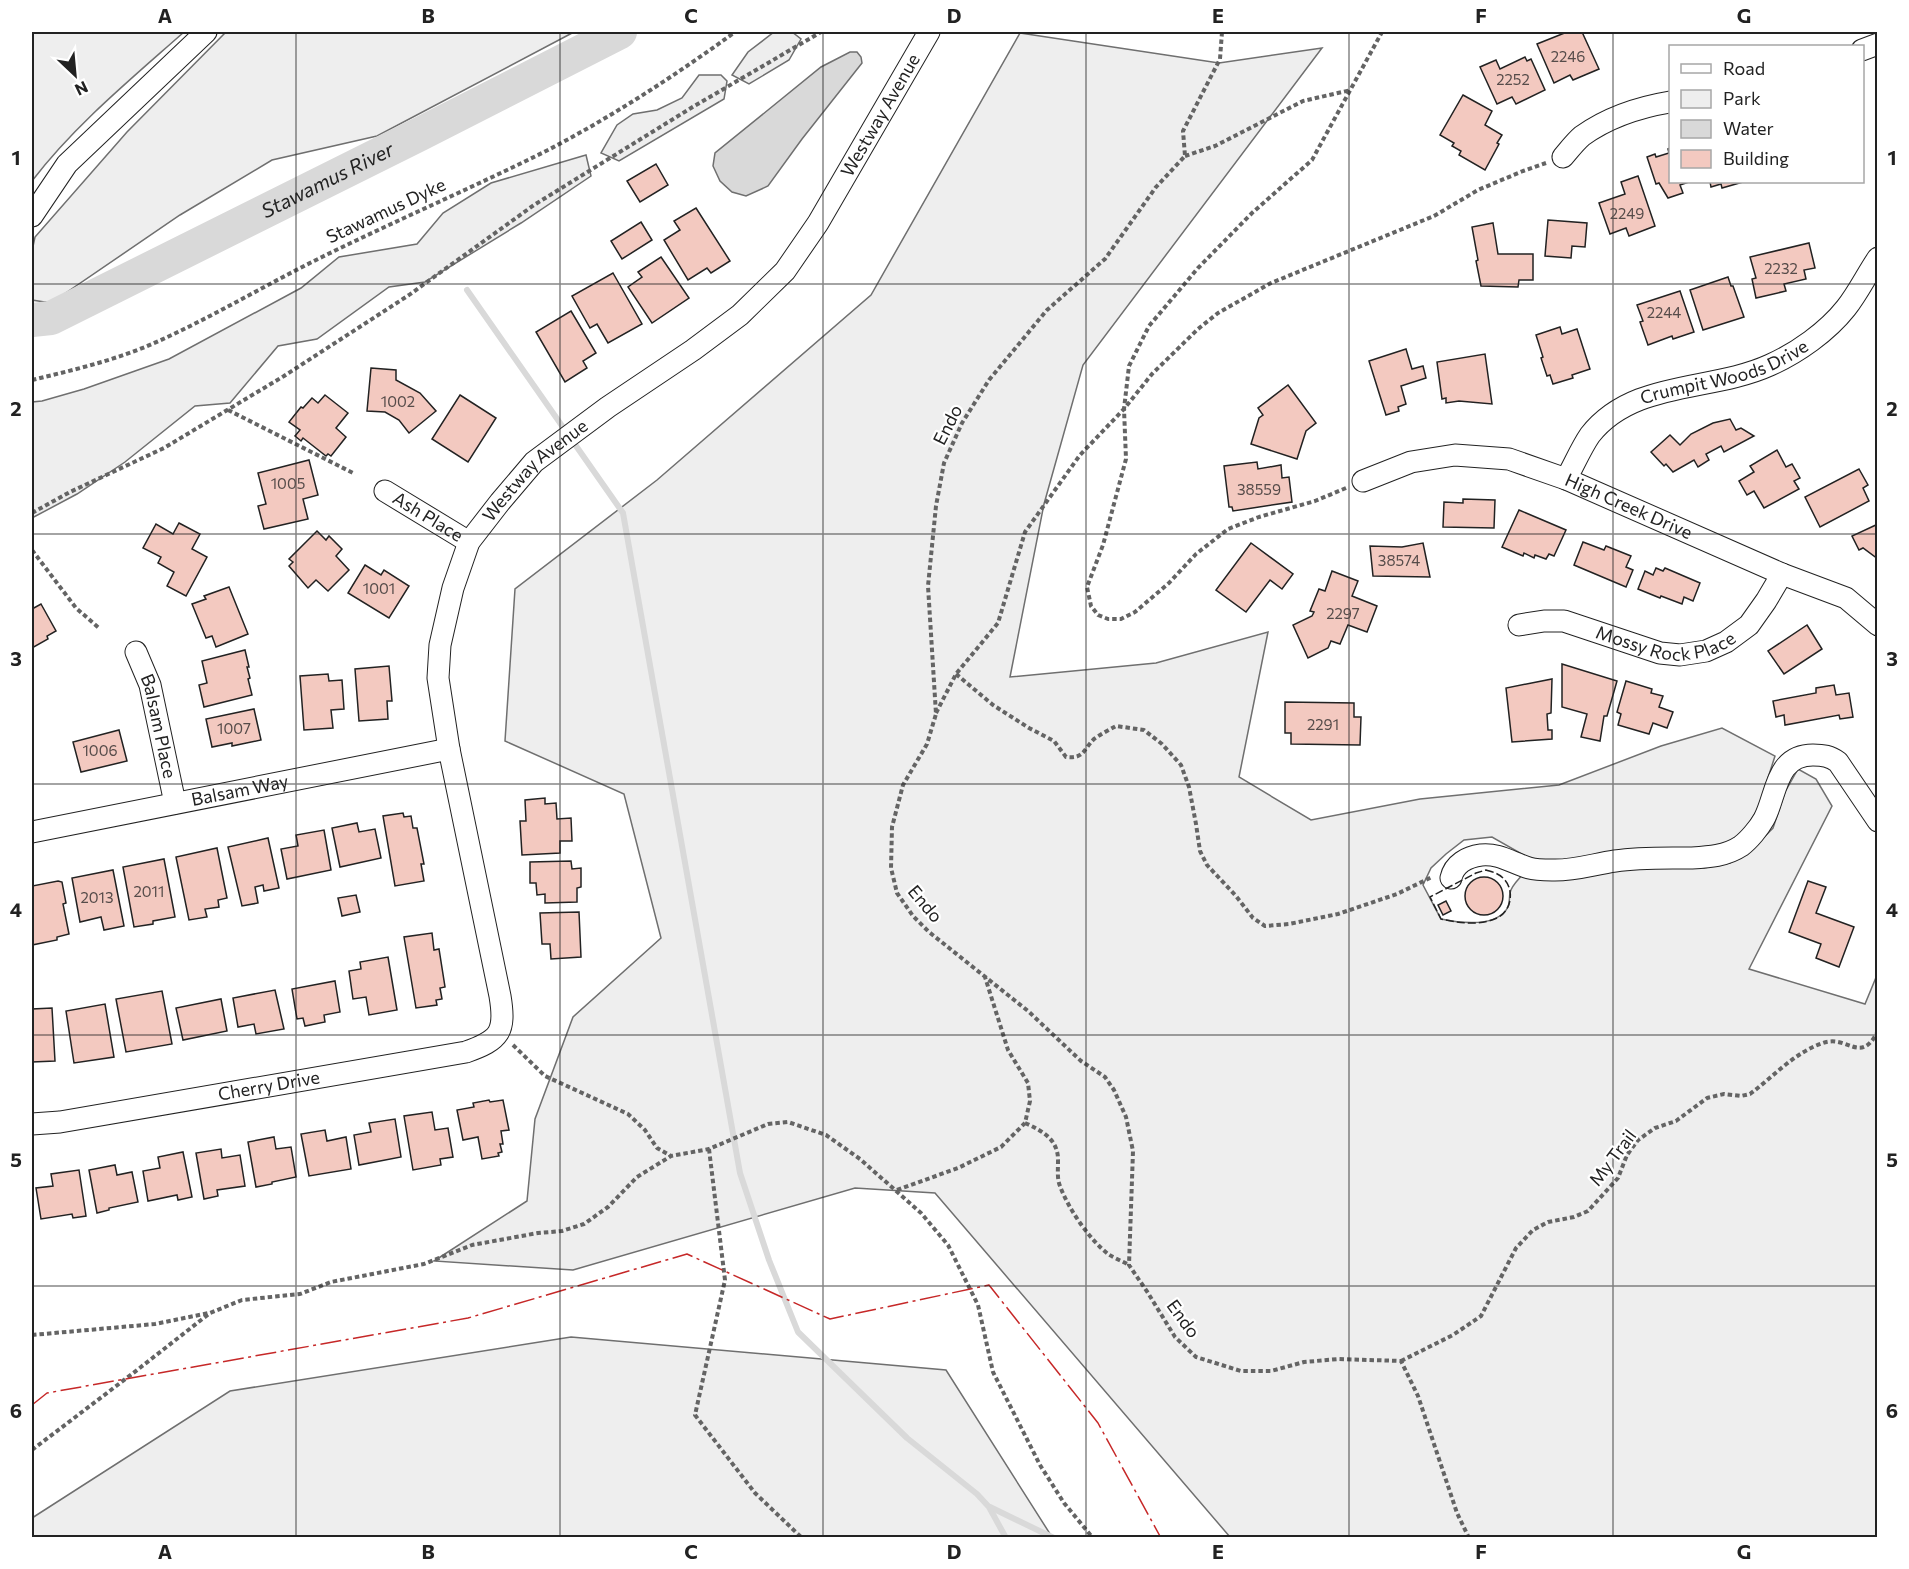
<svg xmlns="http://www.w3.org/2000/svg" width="1909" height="1569" font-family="Commissioner,sans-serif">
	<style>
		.green { fill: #eee; stroke: #6f6f6f; stroke-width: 1.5 }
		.water { fill: #d9d9d9; stroke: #6f6f6f; stroke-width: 1.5 }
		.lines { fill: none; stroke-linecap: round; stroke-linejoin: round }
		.stream { stroke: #d9d9d9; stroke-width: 6 }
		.river { stroke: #d9d9d9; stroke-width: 34 }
		.building { fill: #f3c9c0; stroke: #222; stroke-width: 1.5 }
		.minor-casing { stroke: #222; stroke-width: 23 }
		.path { stroke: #646464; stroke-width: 4; stroke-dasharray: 4.5 3; stroke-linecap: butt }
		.minor { stroke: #fff; stroke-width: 21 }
		.fence { stroke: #222; stroke-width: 1.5; stroke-dasharray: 8 3; stroke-linecap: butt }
		.power { stroke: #c62828; stroke-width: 1.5; stroke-dasharray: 21 4.5 3 4.5; stroke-linecap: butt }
		.grid { fill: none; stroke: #222; stroke-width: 1.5; stroke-opacity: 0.55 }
		.labels { text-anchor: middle; stroke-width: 4.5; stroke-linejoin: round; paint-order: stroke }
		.number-label { font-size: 15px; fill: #564c4a }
		.street-label { font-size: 18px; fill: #222; stroke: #fff }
		.water-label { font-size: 20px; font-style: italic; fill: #222; stroke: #fff }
		.neatline { fill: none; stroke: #222; stroke-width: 2 }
		.grid-label { font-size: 20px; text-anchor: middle; font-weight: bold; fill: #222 }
	</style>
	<rect width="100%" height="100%" fill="#fff"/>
	<!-- green -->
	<g class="green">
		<path d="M32,32h152c-53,47 -109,93 -152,149z"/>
		<polygon points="226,32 574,32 377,136 272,160 180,215 51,303 32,300 32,251 35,237 127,132"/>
		<polygon points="774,32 792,32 801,39 789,60 749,84 732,75 748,52"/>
		<path d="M1020,33l199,30 103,-15 -239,317 -39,139 -34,173 146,-14 112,-31 -29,145 72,43 109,-21 139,-14 102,-39 61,-18 53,28 -17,53 -17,27 -25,13 -180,13 -44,-25 -28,3 -18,14 -15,14 -8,17 18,34c19,4 56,9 67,-12 2,-5 1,-9 2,-14 1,-7 9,-14 14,-20l164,-10 16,5 26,-5 22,-14 21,-21 12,-36 13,-23 18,10 16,27 -83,163 116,35 12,-29v562h-647l-295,-344 -80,-5 -282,82 -139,-9 93,-60 8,-82 38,-102 88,-79 -37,-144 -119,-53 10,-152 142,-109 214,-185z"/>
		<polygon points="699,75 721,75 727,81 724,99 619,161 601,153 617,125 633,114 657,110 682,98"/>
		<polygon points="586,155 591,176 521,223 425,282 389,287 317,339 278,346 230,403 195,406 125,462 77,494 32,518 32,402 42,401 84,389 169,359 301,288 339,257 417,244 443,213 491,183"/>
		<polygon points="571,1337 946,1370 1052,1537 32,1537 32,1518 230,1391"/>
	</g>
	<!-- water -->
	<polygon class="water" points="850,52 857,52 861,57 862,63 802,139 768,186 746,196 732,192 720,181 713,166 715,153 821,67"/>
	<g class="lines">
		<!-- stream -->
		<g class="stream">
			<polyline points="467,290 623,513 740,1173 769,1260 798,1332 907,1438 977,1494 989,1507 1006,1538"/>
			<polyline points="990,1507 1054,1538"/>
		</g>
		<!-- river -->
		<path class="river" id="s1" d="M32,320l19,-2 369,-184 200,-102"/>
	</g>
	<!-- building -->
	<g class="building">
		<polygon points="1567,32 1582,32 1599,69 1573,80 1570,75 1554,83 1537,44"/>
		<polygon points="1525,57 1527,61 1531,59 1545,90 1516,104 1512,97 1497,104 1480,67 1496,60 1500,69"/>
		<polygon points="1463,95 1492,111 1485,125 1502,135 1497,143 1499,144 1485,170 1459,155 1461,151 1452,146 1454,143 1440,135"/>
		<polygon points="1670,148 1670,182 1689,182 1680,185 1683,193 1668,198 1659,183 1656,184 1647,157 1655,154 1656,157 1669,153 1668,149"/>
		<polygon points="656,164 668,185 640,202 627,181"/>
		<polygon points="1638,176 1655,226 1629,236 1626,228 1610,234 1599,203 1625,194 1621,182"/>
		<polygon points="1710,182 1743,182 1722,188 1721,184 1711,187"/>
		<polygon points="696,208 730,261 711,273 707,268 688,280 664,240 680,230 674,221"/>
		<polygon points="1548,220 1587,223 1585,247 1572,246 1571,258 1545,256"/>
		<polygon points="641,222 652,240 622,259 611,241"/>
		<polygon points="1493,223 1498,254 1533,254 1533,280 1519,280 1518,287 1481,286 1476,261 1478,260 1472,227"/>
		<polygon points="1809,243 1815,268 1804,270 1806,279 1784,284 1786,291 1756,298 1752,279 1756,278 1750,257"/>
		<polygon points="661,257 689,298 652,323 628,287 642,277 638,272"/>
		<polygon points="613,273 642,324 608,343 597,324 590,328 572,296"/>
		<polygon points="1728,277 1731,286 1733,286 1744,317 1703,330 1690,290"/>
		<polygon points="1680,291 1694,332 1673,339 1672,336 1648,345 1640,322 1643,321 1637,305"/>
		<polygon points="571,311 596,353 583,361 587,368 565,382 536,332"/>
		<polygon points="1560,327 1562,334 1577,329 1590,369 1572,375 1573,378 1553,384 1550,375 1547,376 1541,358 1543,357 1536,335"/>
		<polygon points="1406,349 1412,369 1423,366 1426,378 1401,386 1406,404 1398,407 1399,411 1386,415 1369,361"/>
		<polygon points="1485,354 1492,404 1459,401 1446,403 1446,398 1442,399 1437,362"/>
		<polygon points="371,368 396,370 396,380 420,393 436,411 409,433 399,420 385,412 367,411"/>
		<polygon points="1288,385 1316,423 1306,431 1297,459 1251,444 1259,418 1263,415 1258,408"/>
		<polygon points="325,395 348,413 336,428 346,437 331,456 328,454 326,456 303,438 301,441 295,436 300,430 289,422 301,407 303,408 312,398 318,403"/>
		<polygon points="460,395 496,418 468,462 432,439"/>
		<polygon points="1730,419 1736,430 1741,428 1754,436 1724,452 1721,446 1706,454 1709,460 1698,467 1694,460 1673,472 1666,464 1664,466 1651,452 1670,435 1680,445 1691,434 1713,423"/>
		<polygon points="1777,450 1786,467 1792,464 1800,478 1794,481 1799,489 1764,508 1754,491 1747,495 1739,481 1754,472 1750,466"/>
		<polygon points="309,460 318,495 303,499 308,519 264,529 258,506 266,504 258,473"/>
		<polygon points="1257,462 1258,469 1281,465 1282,478 1289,477 1292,502 1233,511 1232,507 1229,507 1224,466"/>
		<polygon points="1859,469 1868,485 1863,488 1869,501 1820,527 1805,497"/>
		<polygon points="1463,499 1495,500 1494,528 1443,527 1444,502 1463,503"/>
		<polygon points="1519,510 1566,530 1554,556 1549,554 1546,559 1535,555 1534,558 1524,553 1523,556 1502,547"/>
		<polygon points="179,523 200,534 192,549 207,557 186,596 167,586 174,572 158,563 161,557 143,548 156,524 173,534"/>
		<polygon points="1878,524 1878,559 1863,548 1859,550 1852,536"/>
		<polygon points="317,531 326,540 329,536 342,549 336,556 349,570 328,591 316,580 308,588 289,566 293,562 289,559"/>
		<polygon points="1583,542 1604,550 1606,546 1631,556 1626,567 1633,570 1626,587 1574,565"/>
		<polygon points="1251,543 1293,574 1282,589 1270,580 1246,612 1216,590"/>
		<polygon points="1423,543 1430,577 1373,576 1370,546 1402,547"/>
		<polygon points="365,565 381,575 384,570 409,586 389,618 348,593"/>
		<polygon points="1656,568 1663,571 1665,568 1700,583 1693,601 1684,597 1682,604 1661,596 1660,598 1638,589 1645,571 1653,575"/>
		<polygon points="1332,571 1358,581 1352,596 1377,606 1367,632 1348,625 1340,644 1331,641 1328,648 1308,658 1293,625 1312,616 1314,612 1310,611 1319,589 1325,591"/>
		<polygon points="229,587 248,634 216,647 212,636 206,638 192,604 206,599 204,596"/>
		<polygon points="41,604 56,631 47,636 48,639 32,648 32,609"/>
		<polygon points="1807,625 1822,649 1784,674 1768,651"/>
		<polygon points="245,650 249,667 247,667 250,678 248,679 252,695 204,707 199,685 207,683 202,661"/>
		<polygon points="1562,664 1617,681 1607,716 1604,716 1600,741 1581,737 1587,714 1562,707"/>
		<polygon points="389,666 392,701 387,701 388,719 359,721 355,669"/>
		<polygon points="328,674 329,681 342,680 344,709 331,710 333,728 304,730 300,676"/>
		<polygon points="1552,679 1551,713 1547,714 1548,730 1552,730 1552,739 1512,742 1506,688"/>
		<polygon points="1626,681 1652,689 1651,693 1663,696 1659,707 1673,712 1667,728 1653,723 1649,734 1618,725 1621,714 1617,712"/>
		<polygon points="1834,685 1836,695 1849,693 1853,717 1840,719 1839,715 1785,725 1784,715 1776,717 1773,701 1816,693 1816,688"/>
		<polygon points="1285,702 1354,703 1354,717 1361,717 1360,745 1291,744 1291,733 1285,733"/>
		<polygon points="254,709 261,740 232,746 232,743 212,747 206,719"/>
		<polygon points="119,730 127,761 81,772 73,742"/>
		<polygon points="545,798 545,804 556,803 557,819 571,818 572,841 560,841 560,853 522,855 520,821 526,821 525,800"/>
		<polygon points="403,813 404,817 411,816 413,828 417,828 424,864 421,864 424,881 395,886 383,816"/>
		<polygon points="357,823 359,832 375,829 381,858 340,867 332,828"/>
		<polygon points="324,830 331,870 287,879 281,849 298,846 296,835"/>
		<polygon points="268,838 279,888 264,891 263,885 255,887 258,903 242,906 228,847"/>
		<polygon points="217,848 227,898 218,900 219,907 205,909 207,917 189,920 176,857"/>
		<polygon points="164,859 175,917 153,921 153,924 134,927 123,867"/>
		<polygon points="571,861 572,869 581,868 581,887 577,888 577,902 545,903 545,894 537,895 536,883 530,883 530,862"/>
		<polygon points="113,870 124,926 104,930 101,917 80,922 72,878"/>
		<circle cx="1484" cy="896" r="19"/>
		<polygon points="58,881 62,882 66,903 63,904 69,934 57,937 57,940 32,945 32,886"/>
		<polygon points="1808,881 1826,887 1816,913 1854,927 1839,967 1816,958 1821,944 1789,932"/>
		<polygon points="356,895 360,912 342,916 338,898"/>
		<polygon points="1446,901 1451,911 1443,915 1438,905"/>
		<polygon points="579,912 581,957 551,959 550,944 542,944 540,913"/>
		<polygon points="432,933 434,950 439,949 445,987 440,988 442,999 436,1000 437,1005 416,1008 404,937"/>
		<polygon points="388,957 397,1010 369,1015 366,997 353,999 349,971 361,969 360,962"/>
		<polygon points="335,981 340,1012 324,1015 325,1022 305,1026 303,1018 297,1019 292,989"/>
		<polygon points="275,990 284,1029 256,1034 254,1024 238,1027 233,998"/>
		<polygon points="162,991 172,1044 126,1052 116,999"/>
		<polygon points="221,999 227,1031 183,1040 176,1008"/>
		<polygon points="105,1004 114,1057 74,1063 66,1011"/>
		<polygon points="52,1008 55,1061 32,1062 32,1009"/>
		<polygon points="489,1100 490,1102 503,1100 509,1130 501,1131 503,1144 500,1144 502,1152 498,1153 499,1156 482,1159 478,1137 463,1140 457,1110 474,1107 473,1103"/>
		<polygon points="432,1112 435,1130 448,1128 453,1157 440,1159 441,1165 413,1170 404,1116"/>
		<polygon points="395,1119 401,1157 359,1165 354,1135 371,1132 369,1123"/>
		<polygon points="325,1130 327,1141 346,1137 351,1169 309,1176 301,1134"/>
		<polygon points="274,1137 276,1149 291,1147 296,1177 272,1182 272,1184 256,1187 248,1142"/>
		<polygon points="221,1149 222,1158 240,1155 245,1186 217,1190 218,1196 204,1199 196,1153"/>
		<polygon points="183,1152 192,1197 178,1200 177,1195 148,1201 143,1171 160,1168 158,1157"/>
		<polygon points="115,1165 117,1175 132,1172 138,1202 109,1208 109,1210 97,1213 89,1170"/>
		<polygon points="79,1170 86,1216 73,1218 72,1214 41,1219 36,1188 53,1186 51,1174"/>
	</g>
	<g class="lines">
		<!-- minor casing -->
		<g class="minor-casing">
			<g id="minor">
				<polyline points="1862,50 1878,44"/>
				<path d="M1563,157c6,-7 12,-15 19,-21 25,-18 58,-29 88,-34"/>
				<polyline points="32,216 67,164 206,32"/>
				<path id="s2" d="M1566,479c8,-14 15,-31 24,-44 43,-55 121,-43 180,-70 27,-12 57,-33 76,-57 12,-15 21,-34 32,-50"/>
				<path id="s3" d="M1363,481l48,-19 44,-7 54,4 57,20 216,95 64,24 32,27"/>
				<path id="s4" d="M385,491l84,51"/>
				<path id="s5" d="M1519,625l25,-4h20l96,32 20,2 26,-4 20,-9 23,-17 17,-24 16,-27"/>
				<path id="s6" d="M136,652l14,33 25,118"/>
				<path id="s7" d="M32,832l417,-83"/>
				<path d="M1451,878c3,-14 16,-21 30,-23 18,-2 31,8 48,13 7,2 16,2 23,2 21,1 42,-6 63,-9 25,-4 52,-3 77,-3 17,-1 34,-2 49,-12 8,-6 18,-18 23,-27 13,-24 11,-64 49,-64 10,0 17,1 25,7l40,59"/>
				<path id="s8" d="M32,1124l28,-2 406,-70c34,-12 40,-20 34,-56l-51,-247 -11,-71 2,-33 13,-57 16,-46 31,-40 34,-40 74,-55 85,-57 47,-35 45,-44 33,-48 111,-191"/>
			</g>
		</g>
		<!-- path -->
		<g class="path">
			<polyline points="1222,32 1220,59 1183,131 1185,156 1156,187 1105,259 1047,310 989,380 962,423 944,463 936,506 928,586 936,714 927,744 903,785 892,827 891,868 897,893 913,916 929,932 1028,1011 1081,1061 1105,1077 1114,1090 1126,1117 1133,1151 1129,1265 1148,1293 1175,1337 1196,1357 1241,1371 1271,1371 1304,1362 1339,1359 1401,1361 1418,1396 1457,1513 1469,1538"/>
			<polyline points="1185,156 1215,146 1303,101 1351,90"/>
			<path d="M32,380c37,-9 76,-18 113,-33 61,-26 118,-61 177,-90 75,-37 152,-70 226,-107 65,-34 128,-75 187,-118"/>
			<polyline points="228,410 353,473"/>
			<polyline points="1346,488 1315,501 1259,517 1228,529 1196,554 1169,583 1135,612 1121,619 1108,619 1098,615 1091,606 1087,587 1103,545 1126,459 1124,409 1129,366 1149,326 1198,268 1252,213 1312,160 1382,32"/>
			<polyline points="32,513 70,492 164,448 284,376 409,295 534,205 691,108 821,32"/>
			<polyline points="32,550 76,608 99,628"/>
			<path d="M956,674l37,31 36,23 25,13 12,16c18,2 17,-7 28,-18 7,-5 15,-9 22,-13l28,4 18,14 19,21 8,22 7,37 4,27 7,14 29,31 17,22 12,8 24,-2 49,-10 59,-20 35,-17"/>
			<polyline points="936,713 956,674 998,623 1025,532 1080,455 1124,409 1152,374 1198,329 1218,313 1271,283 1434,216 1478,190 1523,171 1546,163"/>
			<polyline points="513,1045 545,1076 628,1114 645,1130 657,1148 671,1156"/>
			<path d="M1025,1123c18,8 34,17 33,39 0,8 -1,17 2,24 8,22 29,53 48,68 6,4 14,7 21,11"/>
			<polyline points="709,1149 725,1280 695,1415 755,1493 802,1538"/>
			<polyline points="897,1190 958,1168 1001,1147 1025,1123 1030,1101 1028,1083 1008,1050 985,977"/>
			<polyline points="32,1335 155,1324 209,1313"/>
			<path d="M1401,1361l52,-26 28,-19 35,-68 17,-18 15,-8 26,-5 14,-6 30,-33 9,-23 11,-15 17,-12 21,-7 31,-23 17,-4 17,2 9,-2c23,-17 45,-42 73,-51 25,-9 37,23 55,-12"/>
			<polyline points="32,1450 132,1374 210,1313 242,1300 300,1294 331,1282 424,1264 472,1245 538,1233 562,1231 584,1224 608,1207 637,1177 671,1156 709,1149 768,1124 788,1122 826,1135 860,1159 921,1213 948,1245 978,1305 993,1372 1040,1465 1064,1503 1093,1538"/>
		</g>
		<!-- minor -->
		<use href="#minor" class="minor"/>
		<!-- fence -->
		<path class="fence" d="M1486,870c6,2 12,3 17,8 12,11 9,33 -6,40 -17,8 -38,5 -56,1l-11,-22 46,-24z"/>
		<!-- power -->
		<polyline class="power" points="32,1405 47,1393 468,1318 687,1254 830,1319 989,1285 1098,1423 1161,1538"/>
	</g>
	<!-- grid -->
	<path class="grid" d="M296,32v1506M560,32v1506M823,32v1506M1086,32v1506M1349,32v1506M1613,32v1506M32,284h1846M32,534h1846M32,784h1846M32,1035h1846M32,1286h1846"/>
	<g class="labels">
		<!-- number labels -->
		<g class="number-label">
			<text x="1568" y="62">2246</text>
			<text x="1513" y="85">2252</text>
			<text x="1627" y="219">2249</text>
			<text x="1781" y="274">2232</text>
			<text x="1664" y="318">2244</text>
			<text x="398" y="407">1002</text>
			<text x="288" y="489">1005</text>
			<text x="1259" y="495">38559</text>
			<text x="1399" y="566">38574</text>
			<text x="379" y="594">1001</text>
			<text x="1343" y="619">2297</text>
			<text x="1323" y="730">2291</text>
			<text x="234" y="734">1007</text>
			<text x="100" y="756">1006</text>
			<text x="149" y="897">2011</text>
			<text x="97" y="903">2013</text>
		</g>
		<!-- street labels -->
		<g class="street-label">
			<text dy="6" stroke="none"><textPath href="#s8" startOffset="1582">Westway Avenue</textPath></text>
			<text transform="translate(386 211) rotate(-25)" y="6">Stawamus Dyke</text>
			<text dy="6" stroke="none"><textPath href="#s2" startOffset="201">Crumpit Woods Drive</textPath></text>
			<text transform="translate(948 425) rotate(-63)" y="6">Endo</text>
			<text dy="6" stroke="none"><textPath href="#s8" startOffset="1078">Westway Avenue</textPath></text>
			<text dy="6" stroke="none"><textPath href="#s3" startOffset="279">High Creek Drive</textPath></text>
			<text dy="6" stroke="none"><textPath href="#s4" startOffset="50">Ash Place</textPath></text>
			<text dy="6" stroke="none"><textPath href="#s5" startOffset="152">Mossy Rock Place</textPath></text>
			<text dy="6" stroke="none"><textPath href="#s6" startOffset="78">Balsam Place</textPath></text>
			<text dy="6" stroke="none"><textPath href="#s7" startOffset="212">Balsam Way</textPath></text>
			<text transform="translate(925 904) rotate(50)" y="6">Endo</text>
			<text dy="6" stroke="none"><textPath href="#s8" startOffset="240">Cherry Drive</textPath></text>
			<text transform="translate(1613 1158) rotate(-53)" y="6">My Trail</text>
			<text transform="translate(1183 1319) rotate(54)" y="6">Endo</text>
		</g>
		<!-- water labels -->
		<g class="water-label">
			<text dy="7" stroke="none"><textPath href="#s1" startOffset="328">Stawamus River</textPath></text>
		</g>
	</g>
	<!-- border -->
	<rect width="1909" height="1569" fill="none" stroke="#ffffff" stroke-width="66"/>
	<!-- legend -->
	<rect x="1669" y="45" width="195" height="138" fill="#ffffff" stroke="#a7a7a7" stroke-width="1.5"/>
	<rect x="1681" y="64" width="30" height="9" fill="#ffffff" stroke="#a7a7a7" stroke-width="1.5"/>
	<text x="1723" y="75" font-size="18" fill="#222222">Road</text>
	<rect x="1681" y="90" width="30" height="18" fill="#eeeeee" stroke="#a7a7a7" stroke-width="1.5"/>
	<text x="1723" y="105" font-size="18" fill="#222222">Park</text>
	<rect x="1681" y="120" width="30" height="18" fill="#d9d9d9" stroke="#a7a7a7" stroke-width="1.5"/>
	<text x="1723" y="135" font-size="18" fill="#222222">Water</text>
	<rect x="1681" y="150" width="30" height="18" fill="#f3c9c0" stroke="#a7a7a7" stroke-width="1.5"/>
	<text x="1723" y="165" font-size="18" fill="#222222">Building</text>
	<!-- north arrow -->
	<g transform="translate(75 75) rotate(154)" stroke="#ffffff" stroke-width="4.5" paint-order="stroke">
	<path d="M0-4.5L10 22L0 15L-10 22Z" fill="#222222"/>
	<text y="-9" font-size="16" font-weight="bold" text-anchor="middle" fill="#222222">N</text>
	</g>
	<rect x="33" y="33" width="1843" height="1503" class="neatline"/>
	<g class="grid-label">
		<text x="165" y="23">A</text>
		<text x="428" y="23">B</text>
		<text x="691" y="23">C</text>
		<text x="954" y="23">D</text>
		<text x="1218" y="23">E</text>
		<text x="1481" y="23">F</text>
		<text x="1744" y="23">G</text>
		<text x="16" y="165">1</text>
		<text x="1892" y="165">1</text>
		<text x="16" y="416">2</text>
		<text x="1892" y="416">2</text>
		<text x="16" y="666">3</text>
		<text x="1892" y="666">3</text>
		<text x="16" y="917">4</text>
		<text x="1892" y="917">4</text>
		<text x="16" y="1167">5</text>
		<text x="1892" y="1167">5</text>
		<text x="16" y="1418">6</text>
		<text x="1892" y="1418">6</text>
		<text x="165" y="1559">A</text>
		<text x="428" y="1559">B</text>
		<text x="691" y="1559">C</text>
		<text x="954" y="1559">D</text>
		<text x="1218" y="1559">E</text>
		<text x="1481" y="1559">F</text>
		<text x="1744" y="1559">G</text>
	</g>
</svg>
